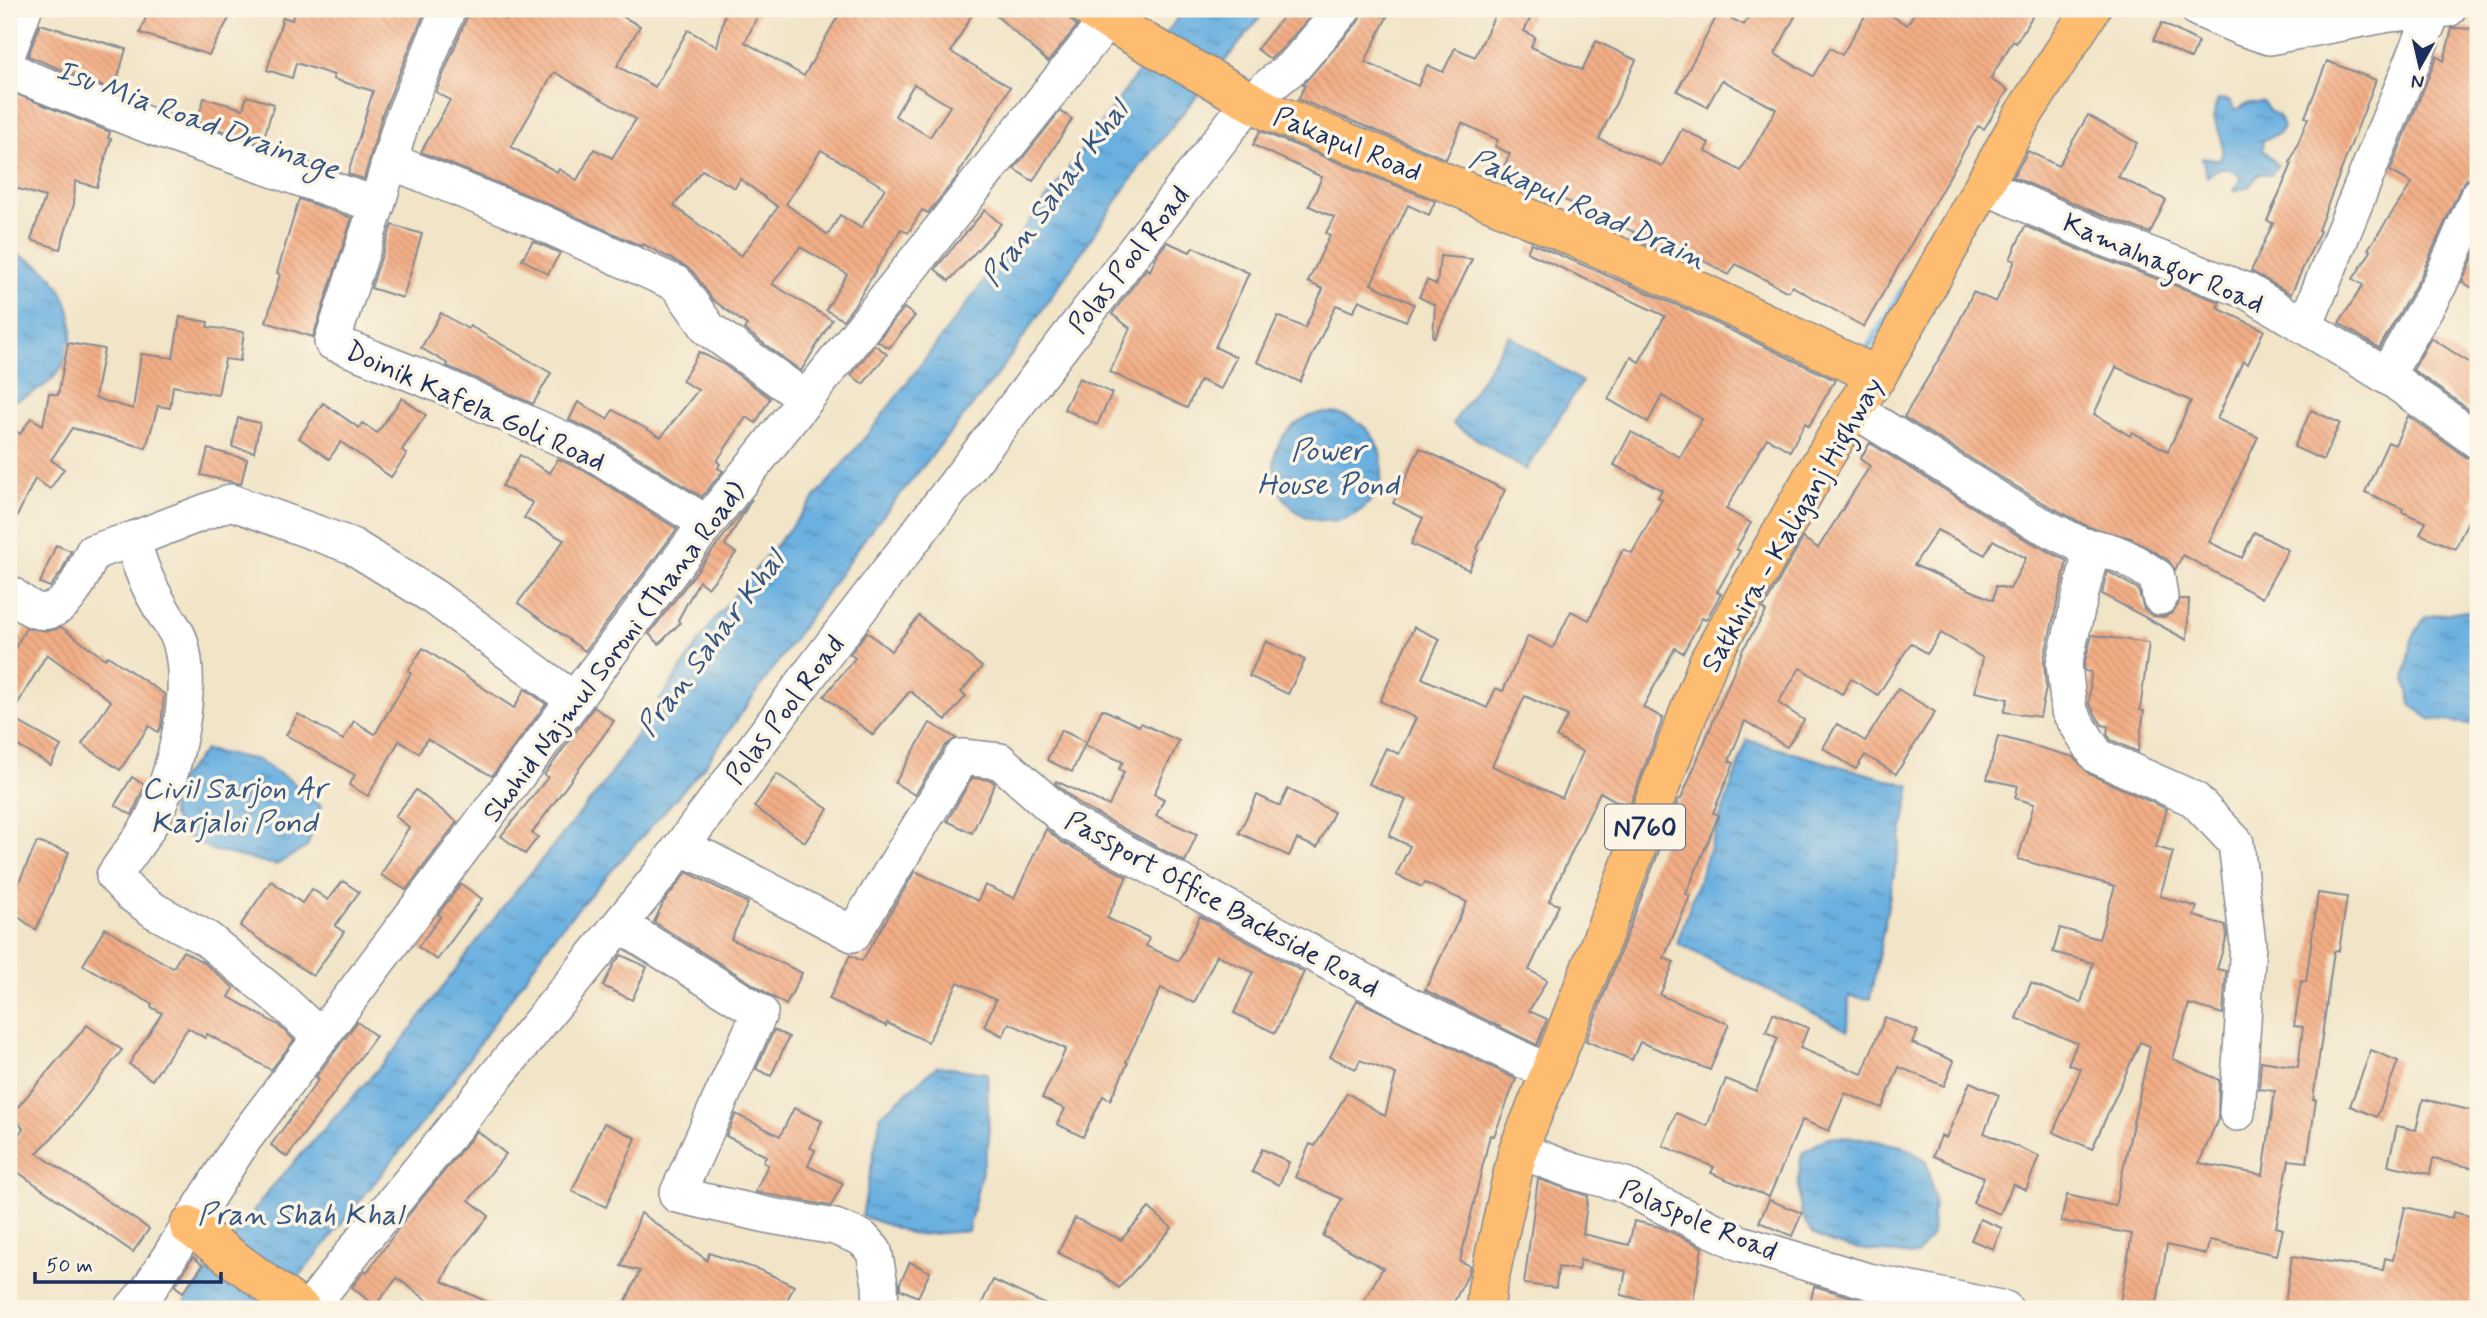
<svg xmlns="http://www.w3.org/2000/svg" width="2487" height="1318" font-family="Mynerve,sans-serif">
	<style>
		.water { fill: url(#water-ripples); stroke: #42709f; stroke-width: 2 }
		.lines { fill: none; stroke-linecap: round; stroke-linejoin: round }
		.stream { stroke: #6ab0e0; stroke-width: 7 }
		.building { fill: url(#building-back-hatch); fill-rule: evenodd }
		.minor-casing { stroke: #868a92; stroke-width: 38 }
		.major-casing { stroke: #868a92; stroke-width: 41 }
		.highway-casing { stroke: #868a92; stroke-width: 41 }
		.minor { stroke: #fff; stroke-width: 35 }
		.major { stroke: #fdbc6f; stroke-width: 38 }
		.highway { stroke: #fdbc6f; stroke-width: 38 }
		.labels { text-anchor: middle; stroke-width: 7; stroke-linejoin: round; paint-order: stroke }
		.shield { fill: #fcf5e5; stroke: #5e6a86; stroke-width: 2 }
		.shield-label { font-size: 26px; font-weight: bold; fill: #1b2f5e }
		.street-label { font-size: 28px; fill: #1b2f5e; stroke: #fcf5e5 }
		.water-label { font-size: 30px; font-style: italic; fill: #335685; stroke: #fcf5e5 }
	</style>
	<defs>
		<pattern id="water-ripples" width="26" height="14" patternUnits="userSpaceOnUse" patternTransform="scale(1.75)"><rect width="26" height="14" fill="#6ab0e0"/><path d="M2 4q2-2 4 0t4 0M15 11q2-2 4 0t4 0" fill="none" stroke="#5690b9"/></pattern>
		<pattern id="building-back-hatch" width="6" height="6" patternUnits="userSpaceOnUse" patternTransform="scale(1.75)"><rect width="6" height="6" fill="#f2ad85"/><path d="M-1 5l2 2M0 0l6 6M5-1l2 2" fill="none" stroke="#cf9575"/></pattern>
	</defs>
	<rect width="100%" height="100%" fill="#fcf5e5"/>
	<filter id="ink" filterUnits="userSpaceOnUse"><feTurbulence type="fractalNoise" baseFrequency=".0143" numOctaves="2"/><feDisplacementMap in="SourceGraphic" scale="14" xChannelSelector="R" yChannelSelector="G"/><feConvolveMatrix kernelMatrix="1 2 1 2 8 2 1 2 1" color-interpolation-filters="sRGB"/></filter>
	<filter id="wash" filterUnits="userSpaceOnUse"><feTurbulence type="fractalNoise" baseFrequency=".00686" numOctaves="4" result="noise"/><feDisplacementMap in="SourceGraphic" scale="28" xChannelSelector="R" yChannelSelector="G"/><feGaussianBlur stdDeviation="1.57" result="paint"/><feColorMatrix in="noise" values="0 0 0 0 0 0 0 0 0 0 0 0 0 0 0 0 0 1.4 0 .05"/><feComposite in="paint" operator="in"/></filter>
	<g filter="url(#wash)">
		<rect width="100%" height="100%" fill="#f1e4c7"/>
		<!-- water -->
		<g class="water">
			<polygon points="1184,9 1267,9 1144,161 999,373 868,534 703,768 558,931 433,1110 273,1309 180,1309 270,1189 396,1049 505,904 601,788 713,621 868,434 1056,186"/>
			<path d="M2218,99l11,1 7,10 10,-6 17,-3 6,10 10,5 4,11 -3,6 -17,7 -1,9 16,16 -7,10 -12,-2 -9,13 -16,5 7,-14c-12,-11 -21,-12 -34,0l-5,-19 18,2c11,-29 -15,-29 -2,-61z"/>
			<path d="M9,253c59,9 86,90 39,130 -12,10 -25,15 -39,19z"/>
			<polygon points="1509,335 1582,382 1526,470 1453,424"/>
			<circle cx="1328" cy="467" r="54"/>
			<polygon points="2460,611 2478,613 2478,725 2430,719 2412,706 2405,680 2412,639 2425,617"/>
			<polygon points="1747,740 1911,786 1870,999 1849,996 1848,1031 1677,943"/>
			<polygon points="205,750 257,760 291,781 321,806 307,847 276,865 212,850 185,835 171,814 173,787"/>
			<polygon points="937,1066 987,1073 989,1140 968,1231 915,1235 862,1216 881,1115"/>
			<path d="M1828,1137l33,1 41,8 24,14 8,39 -2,36 -15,20c-25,-2 -88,-5 -105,-23 -18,-20 -14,-55 -10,-79z"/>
		</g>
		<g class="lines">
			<!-- stream -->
			<polyline class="stream" points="1863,352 1865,353 1911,276"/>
		</g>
		<g id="blocks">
			<!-- building -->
			<g class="building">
				<polygon points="149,9 234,9 209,55 140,33"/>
				<polygon points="295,9 426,9 382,115 364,179 348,174 373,91 333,79 334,75 296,63 292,78 267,70 283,17 292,20"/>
				<path d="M468,9h19l20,11 7,-11h95l31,17 -23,40 38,21 33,-57 29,17 9,-38h35l-16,33 59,34 38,-67h133l-24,43 59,35 -54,91 -28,35 -6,-3 -14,23 -7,-4 -45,74 -13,17 -17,-10 21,-36 -47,-27 -28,37 60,36 -31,51 -57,-42 3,-4 -34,-25 -20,-28 -8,-6 -42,-22 -2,2 -104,-47 -116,-47 29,-52 -14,-8 31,-75zM554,72l82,47 -24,39 -18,-9 -17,31 -18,-11 -2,3 -46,-25zM914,84l36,22 -20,31 -35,-21zM821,150l64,38 -24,40 -21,-13 -12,20 -42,-31zM702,170l33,18 5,-9 38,28 -37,49 -67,-50z"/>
				<polygon points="989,9 1068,9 1070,19 1077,26 1048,62"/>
				<polygon points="1289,9 1317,9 1281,50 1270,59 1257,49"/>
				<polygon points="1363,9 1368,9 1387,17 1365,62 1418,86 1427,65 1443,72 1455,48 1475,57 1498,9 1535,9 1524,31 1535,37 1531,47 1582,70 1596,41 1636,60 1599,139 1662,166 1682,129 1709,143 1705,151 1741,171 1776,109 1722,80 1707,107 1677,91 1719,12 1744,25 1752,9 1799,9 1775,54 1813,76 1830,48 1842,55 1869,9 1880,9 1907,25 1917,9 2023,9 2033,15 2016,43 2013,41 1990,79 2008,90 1984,129 1978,126 1864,327 1792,286 1788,292 1736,264 1729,275 1668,241 1663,252 1631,238 1634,232 1541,189 1539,193 1500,175 1510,154 1495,146 1498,140 1462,123 1446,159 1298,99 1305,86 1303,84 1358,22"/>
				<polygon points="2162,23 2199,42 2191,59 2153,40"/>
				<polygon points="40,24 126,49 114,91 28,56"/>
				<polygon points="2452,28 2478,29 2478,176 2467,179 2460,188 2421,276 2379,348 2339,323 2363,285 2353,279 2371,251 2368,249 2412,183 2390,171 2437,56 2444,61"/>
				<polygon points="2327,61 2376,80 2318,230 2320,231 2291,294 2251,271 2273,223 2267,221 2292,164 2290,163 2308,118 2305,117"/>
				<polygon points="9,91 110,132 108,138 111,139 97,187 75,181 74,204 60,249 31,240 45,197 9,186"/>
				<polygon points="247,96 274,104 262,144 197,122 204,98 243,109"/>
				<polygon points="1060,111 1072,119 1033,181 1014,169"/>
				<polygon points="2088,115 2137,143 2118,177 2166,200 2150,233 2102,215 2013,177 2028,151 2058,166"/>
				<polygon points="1260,131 1435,201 1429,215 1408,205 1371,284 1414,304 1406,321 1359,300 1353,312 1336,305 1300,382 1257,362 1278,316 1305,328 1323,289 1308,282 1330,235 1326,233 1334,217 1309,206 1322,177 1253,145"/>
				<polygon points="299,199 352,218 313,337 266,322 280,274 277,273"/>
				<polygon points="985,210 1001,224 949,281 935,269"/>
				<polygon points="392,225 422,234 403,298 371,288"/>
				<path d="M2025,226l62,27 133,49 -3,6 47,22 -16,34 -5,-3 -26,58 41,18 -49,105 33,16 12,-26 34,18 -26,48 -79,-43 -8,15 -7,-10 -37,-22 -42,-11 -51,-27 -134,-83 47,-78 22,-47 23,10 19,-41 -5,-2zM2116,367l75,34 -23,50 -36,-19 -2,4 -36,-22z"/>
				<polygon points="533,241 560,253 548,274 522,259"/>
				<polygon points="1167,242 1190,252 1193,247 1249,273 1215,347 1236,357 1221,389 1200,380 1187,408 1110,372 1130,328 1112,314 1147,268 1150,271 1158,253"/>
				<path d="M1531,243l155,66 149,71 -26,46 -4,-3 -15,28 -23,-13 -41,71 25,14 -15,26 4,2 -23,41 4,2 -15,26 -4,-2 -19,35 -8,-5 -32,59 20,11 -34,90 -29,-16 -51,109 10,4 -30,65 18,10 -18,31 18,8 -10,26 -112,-55 42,-88 -42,-19 -3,4 -26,-12 14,-29 -21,-10 17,-36 -37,-16 17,-36 13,6 17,-36 -36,-17 34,-74 26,12 -18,39 65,30 9,-20 7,3 25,-55 25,12 18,-37 18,9 34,-71 9,4 30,-54 -4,-2 4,-7 -48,-25 17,-33 49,25 22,-38 -40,-23 -14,26 -40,-23 23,-42 8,5 26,-46 -138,-64zM1525,696l43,20 -12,21 27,15 -21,46 -70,-32z"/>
				<polygon points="2478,246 2478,291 2462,282"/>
				<polygon points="1440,256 1472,259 1435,337 1433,337 1435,305 1419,297 1427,280 1437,285"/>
				<polygon points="904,308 915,316 889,348 877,341"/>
				<polygon points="441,313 468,329 470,326 551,373 533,404 447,366 448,364 421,348"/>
				<polygon points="180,317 208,322 207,327 244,332 240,361 225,359 218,395 173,386 170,408 158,406 146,448 72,428 51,460 64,469 50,489 35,479 9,533 9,426 20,434 31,418 43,425 49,393 58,395 68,343 104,349 95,398 133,409 141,354 173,358"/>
				<polygon points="2431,338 2478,368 2478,416 2413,370"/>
				<polygon points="875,345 887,354 863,384 851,375"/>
				<polygon points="699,352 723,364 770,398 756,423 746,417 717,461 720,464 718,468 723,471 702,497 603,435 569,420 578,402 607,419 613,410 661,437 698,390 682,381"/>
				<polygon points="1079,378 1112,393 1097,425 1064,409"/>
				<polygon points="402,398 426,415 402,450 407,454 391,477 341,442 329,459 299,438 323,403 359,428 362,423 377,433"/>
				<polygon points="2311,410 2340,423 2323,460 2294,447"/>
				<polygon points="2408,416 2466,457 2478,461 2478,488 2472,503 2476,504 2455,549 2420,534 2426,522 2402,512 2403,509 2365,492 2388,442 2395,445"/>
				<polygon points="238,418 260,423 254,452 232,447"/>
				<path d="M1870,443l147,92 50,26 -23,98 2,29 -6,29 -36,-5 4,-13 -33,-7 8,-34 -42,-25 -14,21 -16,-11 -33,52 -27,-16 -9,15 -42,-26 -22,35 26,17 -17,27 -42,-26 -16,40 5,2 -21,50 6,2 -33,79 4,2 -26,62 10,4 -14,33 69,29 -19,46 -70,-28 -8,18 -46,-19 93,-242h2l62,-150 23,-37 -3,-3 40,-71 15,10 52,-82 -10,-7zM1937,530l48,25 8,-15 33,18 -16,31 -14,-3 -3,14 -79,-35z"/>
				<polygon points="1420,448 1505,490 1477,549 1478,550 1469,570 1411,544 1423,518 1393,503"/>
				<polygon points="208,449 247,459 241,484 201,475"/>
				<polygon points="520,455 550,473 558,459 583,470 677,529 585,651 518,603 564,540 524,518 533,503 502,486"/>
				<polygon points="752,499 725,545 736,553 708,588 699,581 678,620 680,623 659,644 649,634"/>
				<polygon points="56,545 71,551 62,571 50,587 40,583"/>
				<polygon points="2107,571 2138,589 2144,609 2153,616 2164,617 2172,613 2178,605 2179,599 2189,599 2187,640 2102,594"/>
				<polygon points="919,616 982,667 961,692 966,696 946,720 910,691 873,735 824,696 855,658 850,654 867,632 891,651"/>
				<polygon points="61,627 105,659 108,656 164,694 161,727 158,732 149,726 120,770 82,744 111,701 47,654 10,717 61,746 51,765 9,741 9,659 26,628 49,631"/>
				<polygon points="2092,635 2149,643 2140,710 2144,711 2138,752 2111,740 2107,734 2108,726 2102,725 2089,704 2091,672 2085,671 2084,665"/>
				<polygon points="1266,641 1305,660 1288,694 1249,676"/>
				<polygon points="423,648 514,708 525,689 546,704 492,776 427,739 419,753 399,741 368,796 349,785 355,775 286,735 298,714 343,740 354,721 375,734 411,673 408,671"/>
				<polygon points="1898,689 1935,712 1896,774 1865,755 1856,769 1823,748 1837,724 1865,741"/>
				<polygon points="594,707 614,721 532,833 538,837 525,854 501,836 548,777 544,775"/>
				<polygon points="1102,709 1139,726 1141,723 1179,741 1154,794 1164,799 1156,816 1197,834 1185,862 1082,806 1055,783 1056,781 1109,806 1124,772 1119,769 1123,762 1085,745"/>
				<polygon points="930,723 956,738 945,746 915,795 895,783"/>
				<polygon points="1061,730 1086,742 1072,772 1047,760"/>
				<polygon points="1998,736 2074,757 2089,774 2167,809 2156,847 2173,852 2160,896 2197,907 2194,916 2225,925 2227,936 2217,969 2226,971 2223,1014 2189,1004 2173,1059 2219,1080 2218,1119 2199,1163 2263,1175 2275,1091 2259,1089 2261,1061 2298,1067 2303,1027 2294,1026 2301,981 2306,982 2318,893 2347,897 2339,951 2334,951 2313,1100 2316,1100 2307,1162 2289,1160 2276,1227 2283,1229 2277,1255 2210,1240 2206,1254 2167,1245 2156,1308 2120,1302 2132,1234 2061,1221 2067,1195 2115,1206 2150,1046 2140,1042 2092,1149 2053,1132 2081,1069 2068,1064 2077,1043 2016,1018 2031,983 2081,1003 2093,963 2053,952 2060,928 2099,939 2115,886 2018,859 2034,804 2015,798 2018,786 1987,779"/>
				<polygon points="777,774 828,809 805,842 754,807"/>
				<polygon points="132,777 145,785 132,815 115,805"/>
				<polygon points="972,778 991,780 995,784 972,833 947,821"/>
				<polygon points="1288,789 1334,812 1317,848 1297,839 1289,856 1239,833 1257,795 1280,806"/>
				<polygon points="416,790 457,822 406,890 381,875 409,827 395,816"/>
				<polygon points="1046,829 1060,841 1127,877 1107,918 1149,938 1146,946 1179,961 1200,916 1304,972 1275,1033 1234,1013 1253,972 1217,955 1194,1003 1161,988 1126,1062 1128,1063 1110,1100 1103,1096 1083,1137 1057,1124 1065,1109 1042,1098 1066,1049 1009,1023 1003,1036 984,1026 996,1000 958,982 928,1042 887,1023 886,1026 829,999 850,955 862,961 915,871 978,901 985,885 1014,898"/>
				<polygon points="37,842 69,852 36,930 9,910 9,904"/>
				<polygon points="687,872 748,903 731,939 802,973 786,1005 654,922 663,903"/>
				<polygon points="271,881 302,903 312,889 328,900 343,881 359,892 335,926 344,932 313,976 240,926"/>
				<polygon points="461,884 482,899 437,960 418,947 441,916 438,914"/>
				<polygon points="105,928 173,968 183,951 203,962 234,988 229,997 278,1025 294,1040 271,1070 207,1034 205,1038 188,1028 152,1080 129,1064 162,1013 151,1007 152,1004 83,965"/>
				<polygon points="621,955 647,967 632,1000 603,986 614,964"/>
				<polygon points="1357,1000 1516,1079 1494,1136 1490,1135 1460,1261 1470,1266 1467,1277 1450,1309 1359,1309 1383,1268 1323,1236 1342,1199 1295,1177 1310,1144 1315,1146 1347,1093 1385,1116 1396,1074 1360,1060 1356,1069 1330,1057"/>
				<polygon points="1773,1013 1808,1028 1800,1048 1862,1074 1885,1017 1918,1031 1912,1043 1954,1061 1944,1086 1899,1067 1882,1108 1845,1093 1829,1131 1802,1120 1769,1197 1711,1173 1714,1167 1663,1146 1676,1113 1707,1126 1726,1079 1756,1091 1778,1038 1766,1032"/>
				<polygon points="357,1022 376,1036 287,1157 271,1145 319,1079 316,1077"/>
				<polygon points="87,1025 122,1050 62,1127 37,1153 149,1229 133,1252 9,1166 9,1149 23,1128 11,1115"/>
				<polygon points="774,1030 789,1037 771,1076 756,1069"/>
				<polygon points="2371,1050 2398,1061 2377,1117 2350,1106"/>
				<polygon points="1970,1082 1999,1095 1984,1133 2039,1156 2026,1190 2013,1184 2000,1214 1973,1203 1984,1177 1933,1156 1941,1136 1946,1138"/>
				<polygon points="2423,1099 2478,1112 2478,1169 2433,1159 2430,1174 2388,1165 2397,1126 2416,1130"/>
				<polygon points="794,1108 822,1121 810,1148 815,1150 808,1166 843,1183 831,1206 755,1192 768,1165 763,1162 766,1156 726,1136 736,1114 780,1136"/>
				<polygon points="604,1123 636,1138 606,1207 572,1191"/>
				<polygon points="477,1131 506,1154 469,1200 489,1216 454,1258 442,1281 502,1309 439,1309 397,1278 375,1306 352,1287 365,1270 367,1272 406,1218"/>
				<polygon points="1262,1149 1289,1162 1279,1185 1252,1172"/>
				<polygon points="1538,1179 1588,1196 1583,1234 1629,1245 1634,1221 1660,1227 1702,1247 1692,1309 1646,1309 1648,1301 1621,1295 1626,1271 1580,1260 1578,1270 1558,1267 1556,1288 1524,1284"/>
				<polygon points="1769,1200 1802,1213 1792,1236 1759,1222"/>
				<polygon points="2405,1207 2452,1218 2453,1212 2478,1218 2478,1309 2284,1309 2292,1256 2383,1270 2385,1258 2393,1260"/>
				<polygon points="1149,1208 1172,1228 1119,1288 1102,1274 1058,1253 1075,1218 1121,1240"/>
				<polygon points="641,1213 707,1260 709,1253 763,1271 794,1286 783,1309 622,1309 640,1271 621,1266"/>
				<polygon points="1980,1219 2002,1228 1993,1249 1971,1240"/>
				<polygon points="193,1257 203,1265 183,1292 175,1286"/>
				<polygon points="910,1262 930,1272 918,1297 900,1289 900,1283"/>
				<polygon points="993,1280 1055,1309 979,1309"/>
				<polygon points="1814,1286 1862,1300 1905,1309 1809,1309"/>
			</g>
		</g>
	</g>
	<g filter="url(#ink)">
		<use href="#blocks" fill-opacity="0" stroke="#868a92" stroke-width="2"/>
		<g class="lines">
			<!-- minor casing -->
			<g class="minor-casing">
				<g id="minor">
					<polyline points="2198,9 2242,28 2269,37 2389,14 2448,9"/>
					<polyline points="9,50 24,9"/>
					<polyline points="9,69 29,79 168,133 377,205 401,123 448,9"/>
					<polyline points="390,161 529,217 677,284 709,329 806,399"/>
					<polyline points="1984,186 2094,234 2247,291 2393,380 2478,441"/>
					<polyline points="377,205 332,342 443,386 592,452 706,523"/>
					<polyline points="2305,326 2434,9"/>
					<polyline points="2386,376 2439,285 2478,196"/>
					<polyline points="1853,409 2028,518 2083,546 2089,560 2064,664 2069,711 2097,756 2194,799 2236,843 2248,944 2237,1113"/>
					<path d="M134,539c3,26 17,52 30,74 5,9 13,18 16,28 15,50 -5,131 -27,177 -10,20 -27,39 -39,58l16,17 25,18 52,28 74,61 40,38"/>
					<path d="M2083,546c34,4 46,12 74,31l3,20"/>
					<path d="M9,593c8,6 20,16 29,18 30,5 45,-39 55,-59l41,-13 97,-37 121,44 82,51 140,103"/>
					<polyline points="680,848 708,859 853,934 962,757 1000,761 1070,823 1403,1002 1550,1073"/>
					<polyline points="620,925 760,1012 677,1195 771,1216 835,1227 862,1238 874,1251 880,1284 881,1309"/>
					<polyline points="1518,1150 1573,1171 1625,1185 1653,1201 1740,1243 1868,1281 2005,1309"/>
					<polyline points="132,1309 149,1289 244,1139 704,527 1116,9"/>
					<polyline points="309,1309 361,1242 660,875 822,658 1249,102 1295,65 1343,9"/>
				</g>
			</g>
			<!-- major casing -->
			<g class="major-casing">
				<g id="major">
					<polyline points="1090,9 1120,28 1268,111 1438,179 1695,289 1877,376"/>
					<polyline points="189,1226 301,1309"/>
				</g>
			</g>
			<!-- highway casing -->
			<g class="highway-casing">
				<polyline id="highway" points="1485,1309 1487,1289 1518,1150 1550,1073 1709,660 1815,473 1853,409 1877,376 2023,115 2091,9"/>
			</g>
			<!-- minor -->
			<use href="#minor" class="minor"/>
			<!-- major -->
			<use href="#major" class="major"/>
			<!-- highway -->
			<use href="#highway" class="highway"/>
		</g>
	</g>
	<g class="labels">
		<!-- shield labels -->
		<rect class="shield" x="1605" y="804.5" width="80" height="45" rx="5"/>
		<g class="shield-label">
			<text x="1645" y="836">N760</text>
		</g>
		<!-- street labels -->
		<g class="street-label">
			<text transform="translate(1348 143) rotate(22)" y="10">Pakapul Road</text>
			<text transform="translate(1128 259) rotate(-52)" y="10">Polas Pool Road</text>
			<text transform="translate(2164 262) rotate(23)" y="10">Kamalnagor Road</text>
			<text transform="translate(476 405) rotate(24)" y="10">Doinik Kafela Goli Road</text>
			<text transform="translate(1791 524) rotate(-60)" y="10">Satkhira - Kaliganj Highway</text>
			<text transform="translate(613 651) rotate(-53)" y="10">Shohid Najmul Soroni (Thana Road)</text>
			<text transform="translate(784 709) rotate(-53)" y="10">Polas Pool Road</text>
			<text transform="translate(1223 903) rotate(29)" y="10">Passport Office Backside Road</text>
			<text transform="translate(1699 1219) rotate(23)" y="10">Polaspole Road</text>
		</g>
		<!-- water labels -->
		<g class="water-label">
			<text transform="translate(198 119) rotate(20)" y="10">Isu Mia Road Drainage</text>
			<text transform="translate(1054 193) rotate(-53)" y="10">Pran Sahar Khal</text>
			<text transform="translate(1588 208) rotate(24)" y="10">Pakapul Road Drain</text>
			<text x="1328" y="460">Power<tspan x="1328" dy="34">House Pond</tspan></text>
			<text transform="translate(710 643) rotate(-53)" y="10">Pran Sahar Khal</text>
			<text x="234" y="798">Civil Sarjon Ar<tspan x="234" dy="34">Karjaloi Pond</tspan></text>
			<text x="300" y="1224">Pran Shah Khal</text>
		</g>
	</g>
	<!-- margin -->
	<rect width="2487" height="1318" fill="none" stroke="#fcf5e5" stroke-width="35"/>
	<!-- north arrow -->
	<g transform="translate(2420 66) rotate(188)" stroke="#fcf5e5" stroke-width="5" paint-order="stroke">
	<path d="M0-5L12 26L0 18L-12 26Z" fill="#1b2f5e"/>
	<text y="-10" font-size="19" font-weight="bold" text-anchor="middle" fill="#1b2f5e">N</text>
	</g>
	<!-- scale -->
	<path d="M35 1272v10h186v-10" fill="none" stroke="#1b2f5e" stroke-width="3.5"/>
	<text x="46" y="1272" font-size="21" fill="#1b2f5e" stroke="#fcf5e5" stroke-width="5" paint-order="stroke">50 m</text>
</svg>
